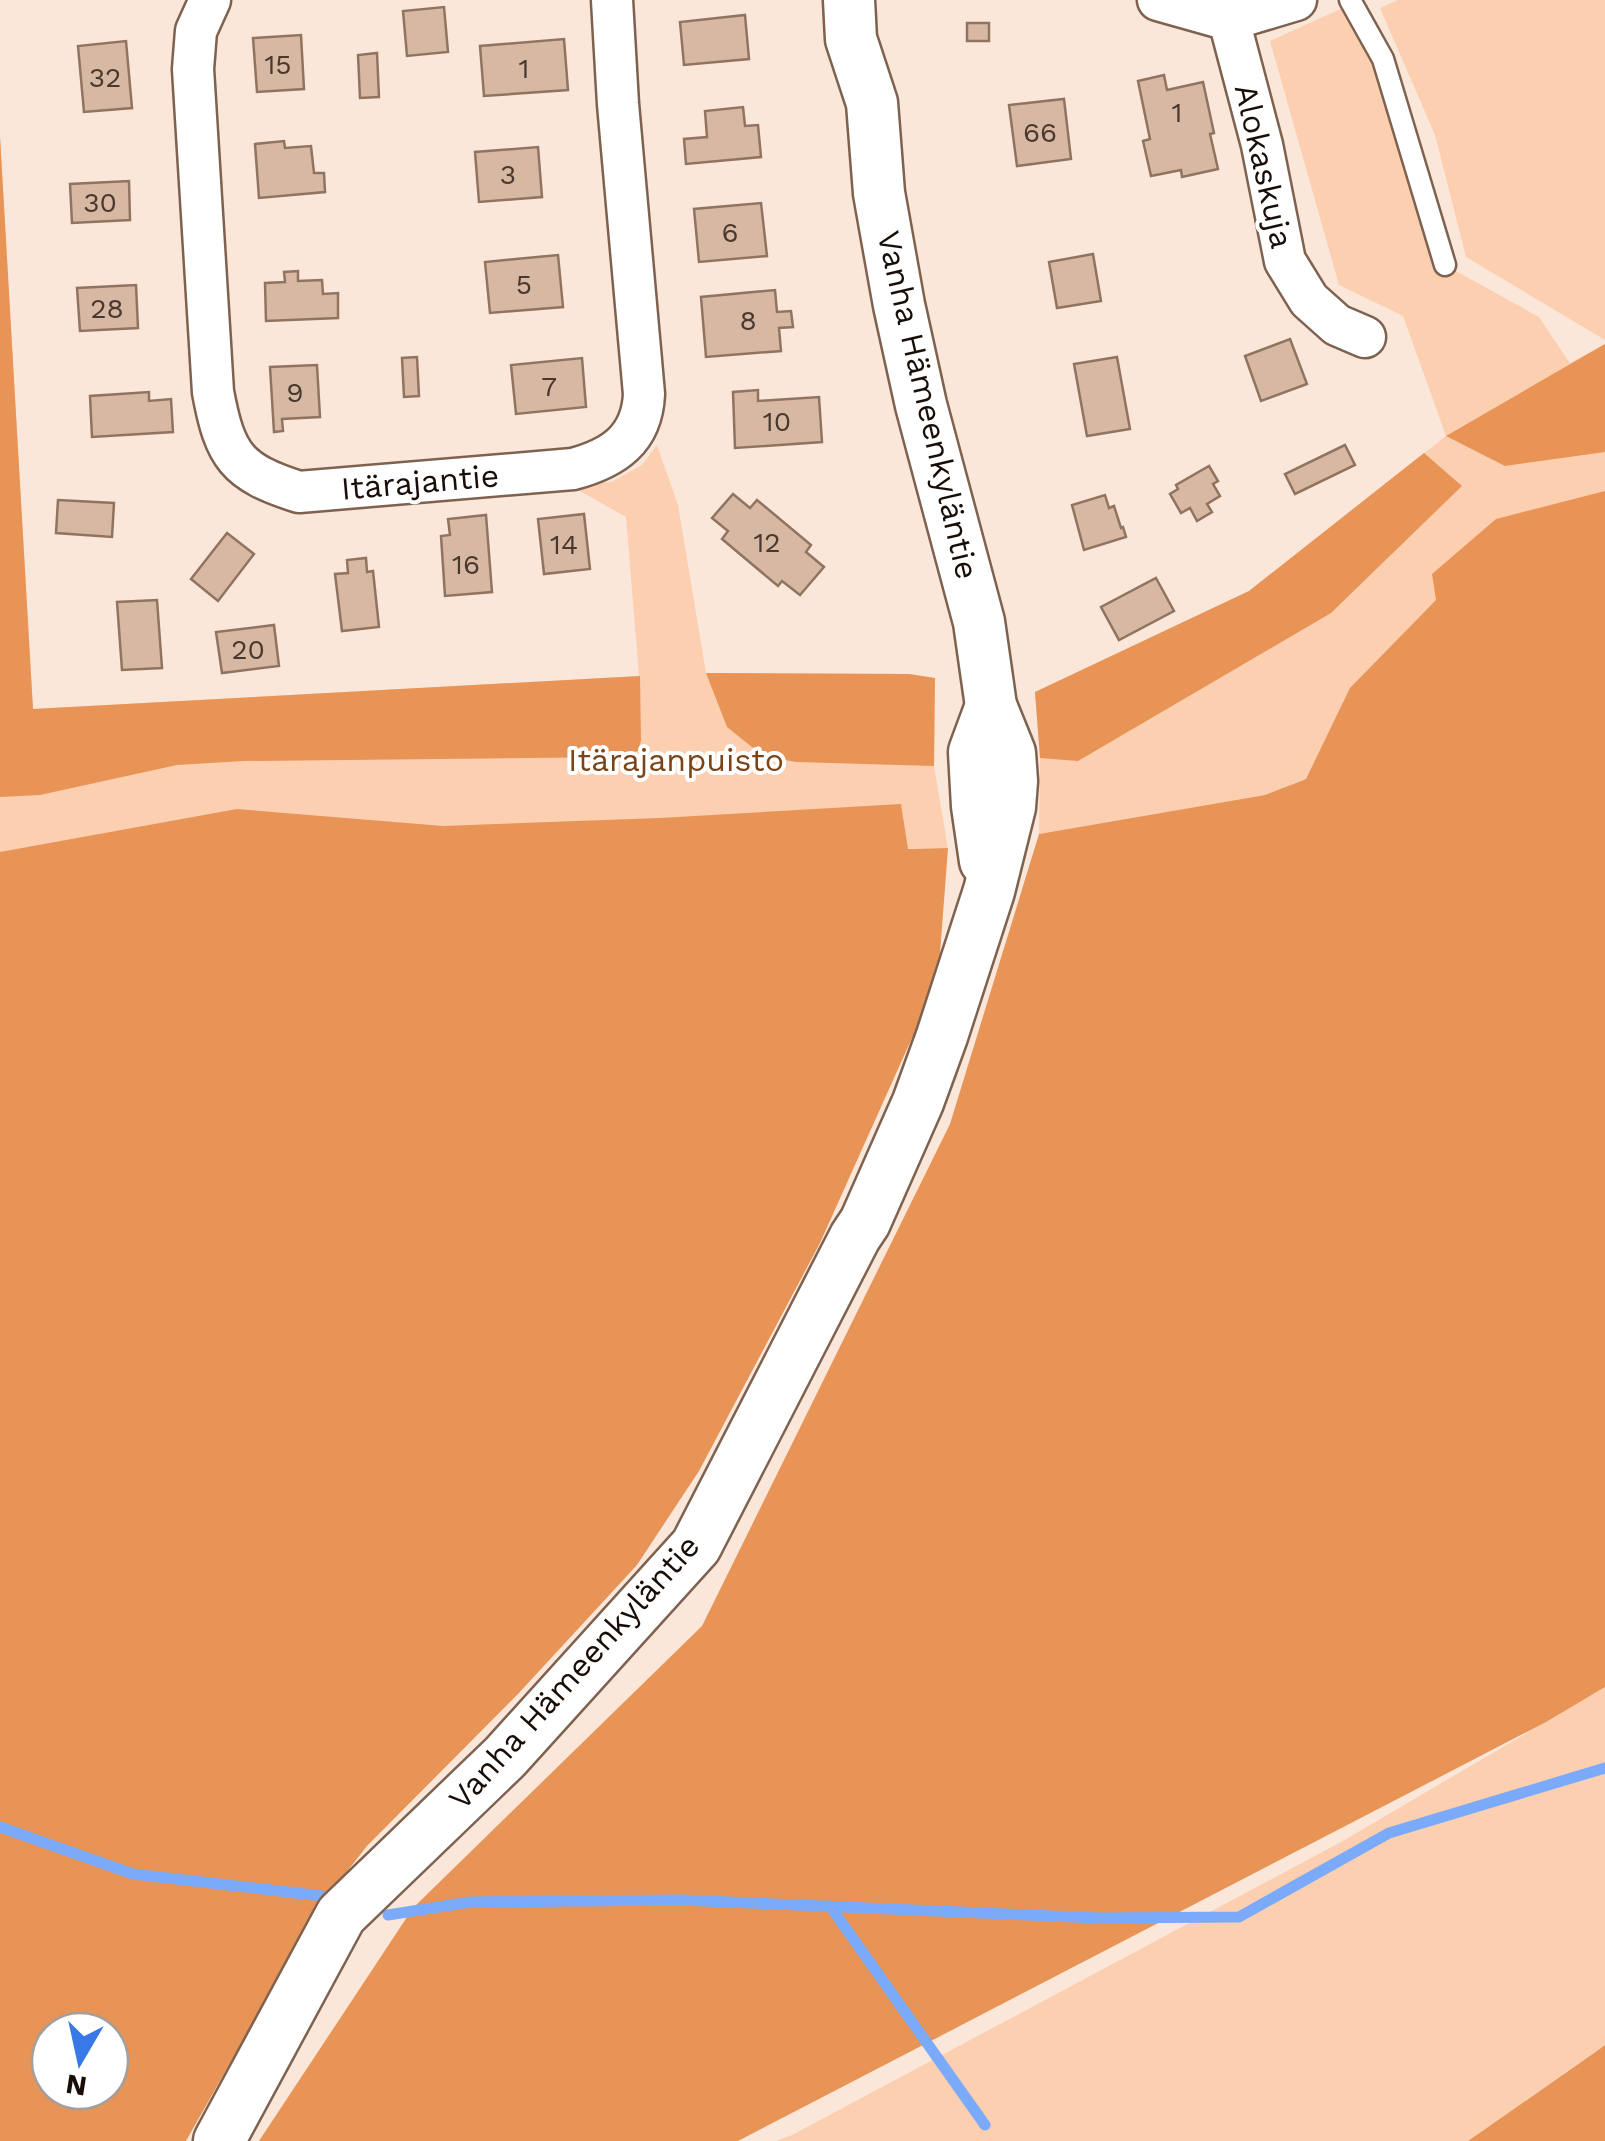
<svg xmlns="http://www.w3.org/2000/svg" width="1605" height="2141" font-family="'Work Sans',sans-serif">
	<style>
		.green { fill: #fccfb0 }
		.forest { fill: #e89457; fill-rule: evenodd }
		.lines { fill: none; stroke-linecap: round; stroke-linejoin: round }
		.stream { stroke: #7aaaf9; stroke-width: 11 }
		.building { fill: #d7b8a3; stroke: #917460; stroke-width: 2.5 }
		.service-casing { stroke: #7e624f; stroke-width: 25 }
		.minor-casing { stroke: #7e624f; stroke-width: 45 }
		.tertiary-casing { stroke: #7e624f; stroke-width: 55 }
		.service { stroke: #fff; stroke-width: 20 }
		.minor { stroke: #fff; stroke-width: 40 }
		.tertiary { stroke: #fff; stroke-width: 50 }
		.labels { text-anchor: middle; stroke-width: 8; stroke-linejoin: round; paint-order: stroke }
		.number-label { font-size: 28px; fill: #48382e }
		.street-label { font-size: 32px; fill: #180e07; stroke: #fff }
		.park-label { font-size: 32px; fill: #7a4417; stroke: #fff }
	</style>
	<rect width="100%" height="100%" fill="#fbe7da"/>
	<!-- green -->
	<g class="green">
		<polygon points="1398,0 1605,0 1605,340 1466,257 1435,135 1380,8"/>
		<polygon points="1347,6 1383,59 1445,265 1539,317 1570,363 1605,344 1605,605 1415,735 1265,795 1039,834 1040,758 1035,692 1249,591 1446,436 1403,316 1339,285 1270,41"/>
		<polygon points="0,138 33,709 639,676 626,517 571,486 611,482 642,465 657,445 678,505 706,673 909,674 935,678 934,766 948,848 0,861"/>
		<polygon points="1605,1687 1605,2045 1468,2141 776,2141 792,2135 1341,1842"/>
	</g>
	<!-- forest -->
	<g class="forest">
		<polygon points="0,136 33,709 640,676 641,741 638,751 620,757 244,761 177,765 40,795 0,797"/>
		<polygon points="1605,344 1605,452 1505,466 1446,436"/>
		<polygon points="1424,453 1462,486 1331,613 1078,761 1040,758 1035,692 1249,591"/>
		<polygon points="1605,491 1605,1687 1546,1722 738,2141 259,2141 413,1908 702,1626 950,1124 1039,834 1265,795 1306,779 1350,688 1436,600 1432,574 1496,519"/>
		<polygon points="706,673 909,674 935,678 934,766 796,762 763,756 727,727"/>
		<path d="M901,804l7,45 40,-1 -10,132 -118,263 -121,228 -62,94 -119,129 -151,152 -51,65 -130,230h-186v-1289l237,-43 206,17 217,-8zM50,2031h60v60h-60z"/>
		<polygon points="1605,2045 1605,2141 1468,2141 1594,2053"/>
	</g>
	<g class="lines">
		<!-- stream -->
		<g class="stream">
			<polyline points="0,1827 133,1874 322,1896"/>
			<polyline points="830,1906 985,2125"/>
			<polyline points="388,1915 470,1902 681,1900 1099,1918 1239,1917 1389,1833 1605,1768"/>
		</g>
	</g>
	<!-- building -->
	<g class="building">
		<polygon points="444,7 448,52 407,56 403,11"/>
		<polygon points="745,15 749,59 684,65 680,22"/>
		<rect x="967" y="23" width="22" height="18"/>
		<polygon points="301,35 304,89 257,92 253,38"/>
		<polygon points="564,39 568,90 484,96 480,46"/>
		<polygon points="126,41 132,108 84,112 78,46"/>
		<polygon points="377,53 379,97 360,98 358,55"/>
		<polygon points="1164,75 1167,90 1203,82 1214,133 1210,134 1218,169 1182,177 1181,170 1151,176 1143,141 1150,139 1138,81"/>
		<polygon points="1064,99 1071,159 1017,166 1009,105"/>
		<polygon points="743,107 745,126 758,125 761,157 686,164 684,139 707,137 705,111"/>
		<polygon points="284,141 285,148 311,146 314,173 324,173 325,192 259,198 255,144"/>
		<polygon points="538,147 542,197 479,202 475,152"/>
		<polygon points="129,181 130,220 72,223 70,184"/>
		<polygon points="761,203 767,256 699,262 694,209"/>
		<polygon points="1093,254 1101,301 1057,308 1049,262"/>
		<polygon points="558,255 563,307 490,313 485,262"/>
		<polygon points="298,271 298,281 322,280 323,294 338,293 338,318 266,321 265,283 285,282 284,272"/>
		<polygon points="136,285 138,328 80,331 77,288"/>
		<polygon points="775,290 777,312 791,311 793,327 779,328 781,351 706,357 701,297"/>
		<polygon points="1290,339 1307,384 1261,401 1245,356"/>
		<polygon points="417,357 419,396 404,397 402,358"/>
		<polygon points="1117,357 1130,429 1087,436 1074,364"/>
		<polygon points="582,358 586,407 516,414 511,365"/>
		<polygon points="317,365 320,417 282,419 283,431 274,432 270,367"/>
		<polygon points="758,390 758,401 819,397 822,442 735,448 733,392"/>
		<polygon points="149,392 149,401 171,399 173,432 92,437 90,396"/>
		<polygon points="1345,445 1355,465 1295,494 1285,474"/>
		<polygon points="1209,466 1218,481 1213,484 1220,496 1207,504 1212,512 1197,521 1190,508 1181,513 1170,494 1178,489 1176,485"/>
		<polygon points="733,494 750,508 757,500 811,545 806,552 824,567 800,595 782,581 778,586 722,539 728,531 712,518"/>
		<polygon points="1105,495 1109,508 1114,506 1121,528 1123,527 1126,537 1084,550 1072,505"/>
		<polygon points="58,500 114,503 112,537 56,533"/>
		<polygon points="584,514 590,569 544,574 538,519"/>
		<polygon points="486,515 492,592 445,596 441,536 450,535 448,519"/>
		<polygon points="227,533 254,554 218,601 191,579"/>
		<polygon points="366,558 367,572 373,571 379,627 342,631 335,574 348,573 347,560"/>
		<polygon points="1156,578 1174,611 1119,640 1101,607"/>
		<polygon points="157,600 162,668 122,670 117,602"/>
		<polygon points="274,625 279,666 222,673 216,632"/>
	</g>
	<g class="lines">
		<!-- service casing -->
		<g class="service-casing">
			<polyline id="service" points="1350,0 1383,59 1445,265"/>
		</g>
		<!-- minor casing -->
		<g class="minor-casing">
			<g id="minor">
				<path d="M210,0l-14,31 -3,38 20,323c12,64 23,80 86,100l274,-23c41,-11 69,-30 71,-75l-26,-290 -6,-104"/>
				<polyline points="1158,0 1229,20 1296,0"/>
				<polyline points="1229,20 1262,145 1285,261 1309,300 1337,325 1365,337"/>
			</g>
		</g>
		<!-- tertiary casing -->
		<g class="tertiary-casing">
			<g id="tertiary">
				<polyline points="985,861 977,806 974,752 991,706"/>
				<polyline points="219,2141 341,1915 505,1757 696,1546 855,1237 865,1222 918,1102 942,1036 989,891 1010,807 1012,781 1010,753 991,706 979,622 921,405 899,305 879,193 872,103 851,39 849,0"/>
			</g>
		</g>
		<!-- service -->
		<use href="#service" class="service"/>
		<!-- minor -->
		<use href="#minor" class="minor"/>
		<!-- tertiary -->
		<use href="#tertiary" class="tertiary"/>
	</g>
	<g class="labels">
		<!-- number labels -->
		<g class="number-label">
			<text x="278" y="74">15</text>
			<text x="524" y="78">1</text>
			<text x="105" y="87">32</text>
			<text x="1177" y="122">1</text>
			<text x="1040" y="142">66</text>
			<text x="508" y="184">3</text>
			<text x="100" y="212">30</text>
			<text x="730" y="242">6</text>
			<text x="524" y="294">5</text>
			<text x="107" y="318">28</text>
			<text x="748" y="330">8</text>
			<text x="549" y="396">7</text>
			<text x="295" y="402">9</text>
			<text x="777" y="431">10</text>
			<text x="767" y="552">12</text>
			<text x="564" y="554">14</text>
			<text x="466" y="574">16</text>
			<text x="248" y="659">20</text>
		</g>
		<!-- street labels -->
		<g class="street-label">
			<text transform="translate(1264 166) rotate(77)" y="11">Alokaskuja</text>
			<text transform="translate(928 405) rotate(77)" y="11">Vanha Hämeenkyläntie</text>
			<text transform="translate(420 482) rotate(-5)" y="11">Itärajantie</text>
			<text transform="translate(574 1672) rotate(-48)" y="11">Vanha Hämeenkyläntie</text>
		</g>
		<!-- park labels -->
		<g class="park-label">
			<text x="676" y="771">Itärajanpuisto</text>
		</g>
	</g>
	<!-- north arrow -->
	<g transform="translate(80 2061) rotate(189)"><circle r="48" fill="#ffffff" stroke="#a39f9c" stroke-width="2.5"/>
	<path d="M0-8L18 38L0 25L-18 38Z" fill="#3879e7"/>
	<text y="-15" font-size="28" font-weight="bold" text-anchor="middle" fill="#180e07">N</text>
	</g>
</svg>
